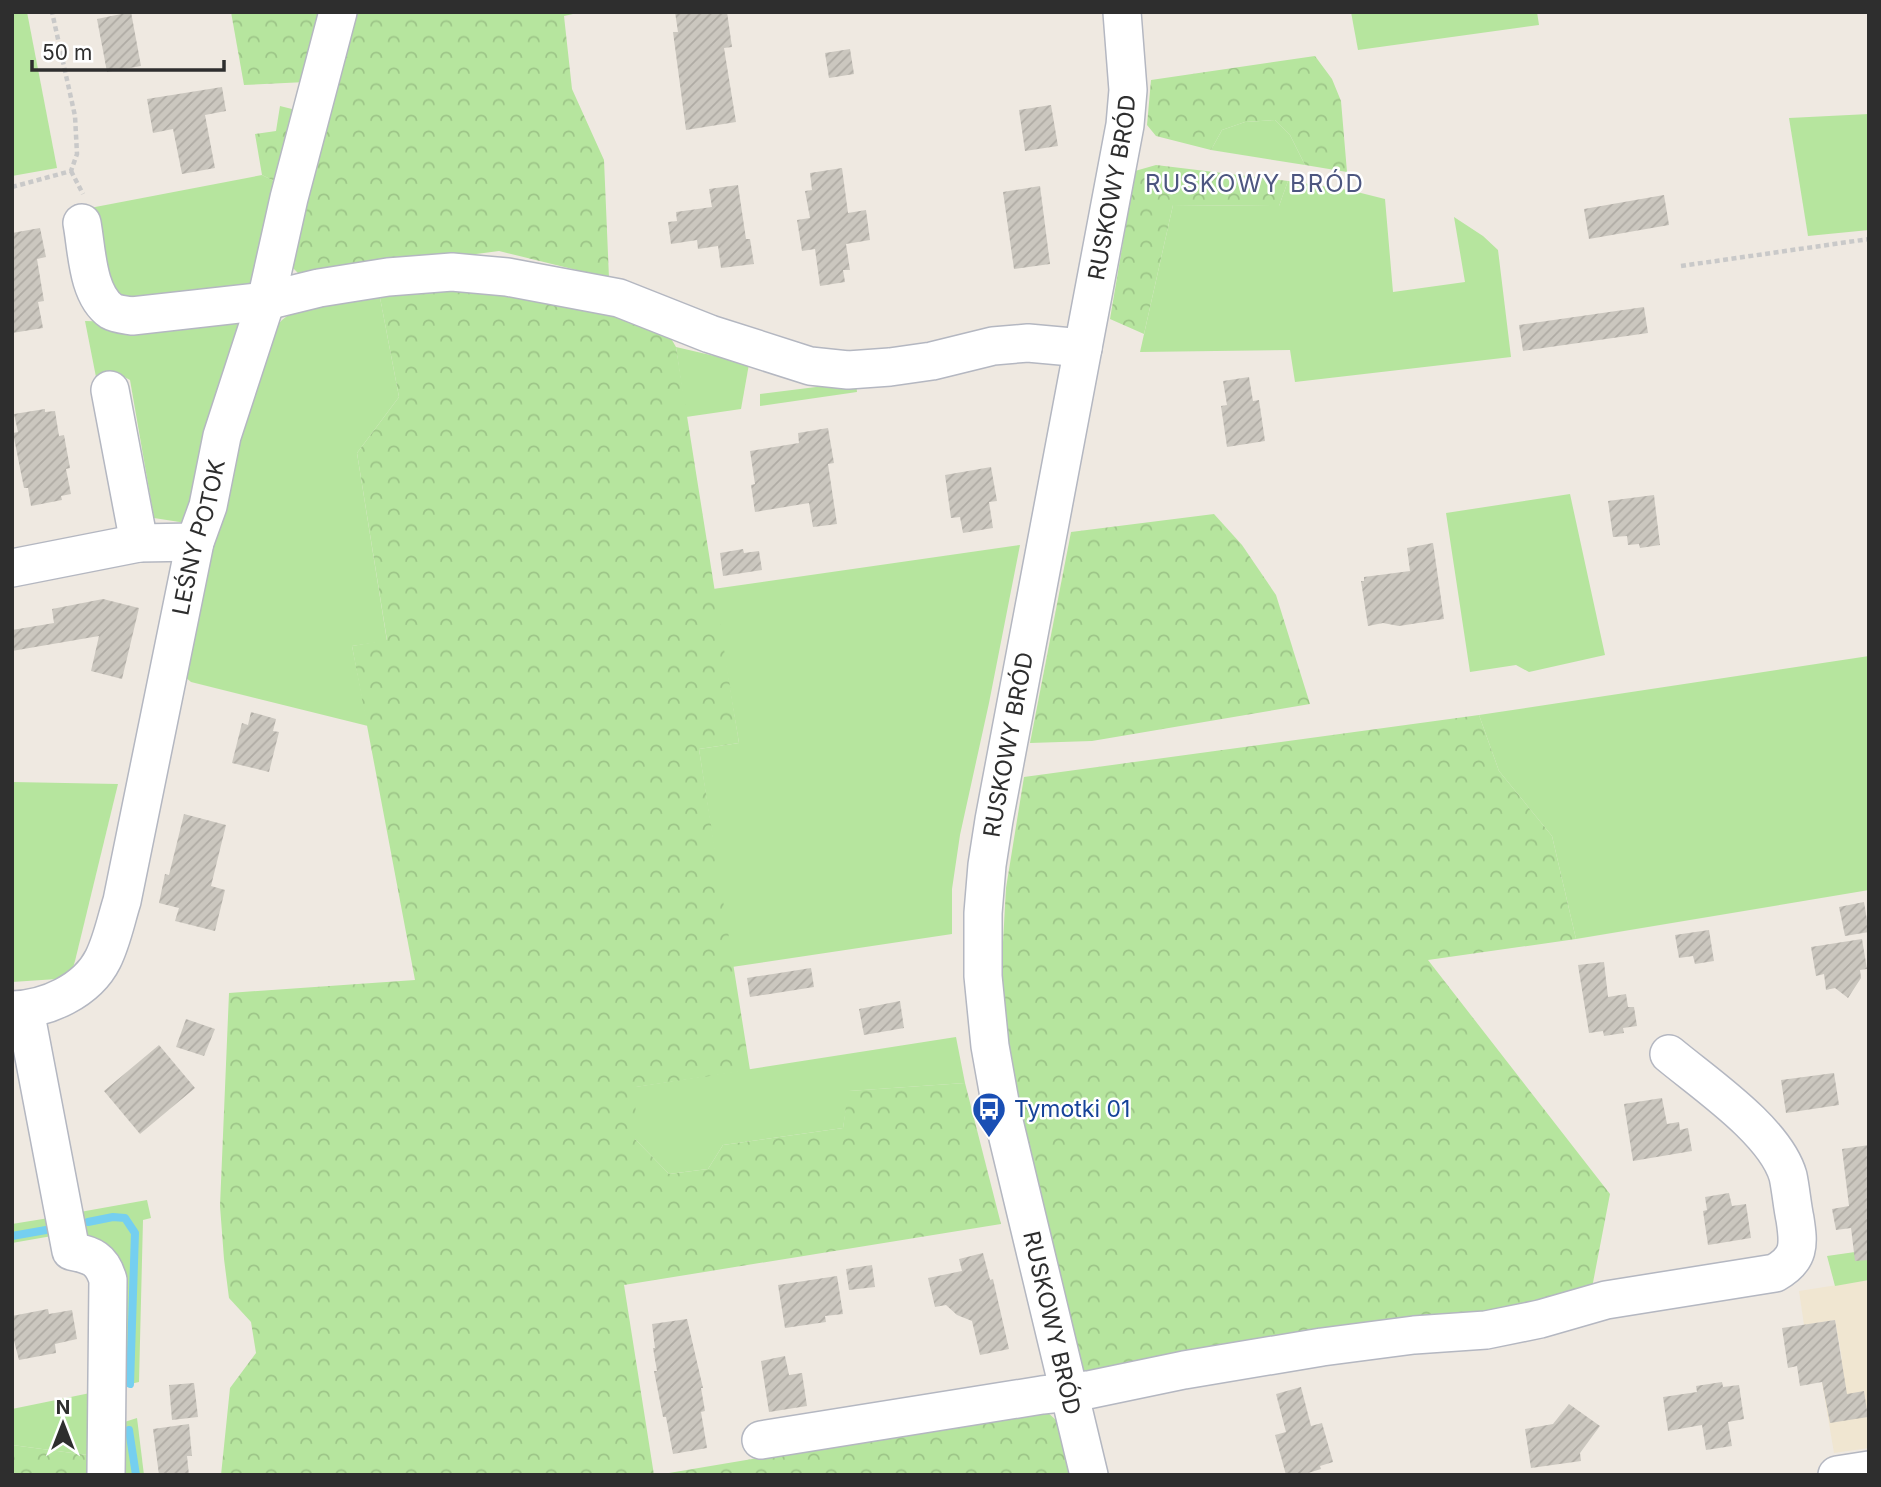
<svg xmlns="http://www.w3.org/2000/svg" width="1881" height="1487" font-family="Inter,sans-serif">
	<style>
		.education { fill: #f0e6d1 }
		.grass { fill: #b6e59e }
		.forest { fill: url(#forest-crowns) }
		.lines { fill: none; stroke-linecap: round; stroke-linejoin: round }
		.stream { stroke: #75cff0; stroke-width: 8 }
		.building { fill: url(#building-hatch) }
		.minor-casing { stroke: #b4b7c1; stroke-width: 40 }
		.path { stroke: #c9c9c9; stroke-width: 4.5; stroke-dasharray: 5 3.5; stroke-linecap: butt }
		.minor { stroke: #fff; stroke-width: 37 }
		.labels { text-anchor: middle; stroke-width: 5; stroke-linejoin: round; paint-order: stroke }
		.street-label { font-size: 23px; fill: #2e2e2e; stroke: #fff }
		.transit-label { font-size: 23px; fill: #164399; stroke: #fff; text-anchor: start }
		.neighbourhood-label { font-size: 24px; letter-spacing: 2px; fill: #4d5680; stroke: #fff }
	</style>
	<defs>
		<pattern id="forest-crowns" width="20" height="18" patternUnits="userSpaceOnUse" patternTransform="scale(1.75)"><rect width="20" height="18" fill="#b6e59e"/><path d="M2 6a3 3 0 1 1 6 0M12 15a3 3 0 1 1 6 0" fill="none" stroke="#9dc588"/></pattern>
		<pattern id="building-hatch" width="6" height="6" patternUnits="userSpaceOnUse" patternTransform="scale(1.75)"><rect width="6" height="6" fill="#cbc7bf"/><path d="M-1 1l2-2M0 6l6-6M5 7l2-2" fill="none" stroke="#afaba4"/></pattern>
	</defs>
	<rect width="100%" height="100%" fill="#efe9e1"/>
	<!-- education -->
	<polygon class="education" points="1869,1280 1869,1448 1834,1453 1822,1382 1842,1359 1835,1320 1804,1325 1799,1291"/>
	<!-- grass -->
	<g class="grass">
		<polygon points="12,12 27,12 57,168 12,176"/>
		<polygon points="1351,12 1537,12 1539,25 1358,50"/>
		<polygon points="1869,114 1869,230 1808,236 1789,118"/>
		<polygon points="1275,120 1290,135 1305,165 1211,150 1222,130 1245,122"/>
		<polygon points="262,175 282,185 250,295 117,303 90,208"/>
		<polygon points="1288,181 1349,190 1385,199 1393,292 1465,282 1454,217 1483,236 1498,250 1511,357 1295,382 1290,350 1140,352 1173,205 1279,206"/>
		<polygon points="378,287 399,397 357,453 387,641 352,646 368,726 191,682 183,675 224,477 262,342 282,320 304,303"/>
		<path d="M244,313l-58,210 -32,-5 -24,-138c-11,-7 -22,-6 -34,-3l-11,-56 38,1z"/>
		<polygon points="676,347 749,364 741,409 686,417"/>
		<polygon points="856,382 857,392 760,406 760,394"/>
		<polygon points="1570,494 1605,655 1529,672 1516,665 1470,672 1446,513"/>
		<polygon points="1020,545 989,703 960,835 952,889 952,934 732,967 699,749 739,743 713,589"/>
		<polygon points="1869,656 1869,890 1576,939 1552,836 1499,771 1479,715"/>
		<polygon points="12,782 118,784 75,961 72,971 57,979 12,982"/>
		<polygon points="956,1037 965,1083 849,1091 843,1128 723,1145 708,1169 669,1174 635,1139 635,1087"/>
		<polygon points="147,1200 151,1218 143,1220 139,1382 117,1387 80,1212"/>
		<polygon points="49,1218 52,1236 12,1243 12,1224"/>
		<polygon points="1869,1250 1869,1280 1835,1286 1827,1256"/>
		<polygon points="95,1392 95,1456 12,1445 12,1409"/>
		<polygon points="137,1418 144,1475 118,1475 115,1425"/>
	</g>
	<!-- forest -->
	<g class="forest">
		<polygon points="231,12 325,12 306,82 244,85"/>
		<polygon points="356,12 582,12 564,16 572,89 604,160 609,278 499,251 302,277 291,266"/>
		<polygon points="1315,56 1332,79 1341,101 1347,172 1305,165 1290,135 1275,120 1245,122 1222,130 1211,150 1156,136 1147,125 1151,80"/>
		<polygon points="280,106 300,111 282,185 262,175 255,134 276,131"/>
		<polygon points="1156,165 1288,181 1279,206 1173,205 1144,334 1110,319 1135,171"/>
		<polygon points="444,285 608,311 669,335 676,347 739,743 699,749 750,1070 636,1087 635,1139 669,1174 708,1169 723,1145 843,1128 848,1091 965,1083 1001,1224 624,1285 654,1475 221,1475 230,1388 256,1353 251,1322 229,1298 224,1259 220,1206 229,993 415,980 352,646 387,640 357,453 399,397 378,287"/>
		<polygon points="1214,514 1242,545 1276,595 1310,704 1092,741 1030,743 1071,532"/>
		<polygon points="1479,715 1499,771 1552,836 1576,939 1428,960 1610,1194 1591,1293 1085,1379 1041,1214 1001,1032 1001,978 1006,888 1024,777"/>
		<polygon points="1045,1410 1057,1421 1071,1475 657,1475"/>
		<polygon points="12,1445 95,1456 98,1475 12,1475"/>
	</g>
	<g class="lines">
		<!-- stream -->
		<g class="stream">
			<polyline points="88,1222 113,1217 125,1218 135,1233 130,1384"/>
			<polyline points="12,1236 46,1230"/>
			<polyline points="129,1430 136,1475"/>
		</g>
	</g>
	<!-- building -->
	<g class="building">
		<polygon points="131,12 141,66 107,72 97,19"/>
		<polygon points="675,12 727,12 732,47 724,48 736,122 686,130 673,32 678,32"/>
		<polygon points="850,49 854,74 829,78 825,53"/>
		<polygon points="222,87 226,111 205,115 215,168 182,174 173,129 153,133 147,99"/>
		<polygon points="1051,105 1058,146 1025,151 1019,110"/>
		<polygon points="842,168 848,213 866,210 870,240 846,244 850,270 843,270 845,282 820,286 815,249 802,251 797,220 810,218 805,191 812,190 810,173"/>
		<polygon points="738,185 746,239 750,239 754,264 721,268 718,246 698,249 697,240 671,244 668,222 677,221 676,212 712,207 709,189"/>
		<polygon points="1040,186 1050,264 1014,269 1003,192"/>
		<polygon points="1664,195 1669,225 1589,239 1584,209"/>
		<polygon points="40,228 46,257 37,259 44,301 38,302 43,328 12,333 12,233"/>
		<polygon points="1644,307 1648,333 1523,351 1519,325"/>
		<polygon points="1249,377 1253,401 1259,400 1265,441 1227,447 1221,406 1227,405 1223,381"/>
		<polygon points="45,409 45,412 55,411 59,436 64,435 70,468 66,469 71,494 61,496 62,500 31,506 28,488 24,488 13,433 18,432 14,414"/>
		<polygon points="828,428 834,463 828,464 837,524 813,527 809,503 755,512 751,485 755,484 750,451 799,443 798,433"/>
		<polygon points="991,467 997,501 989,502 993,528 963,533 960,517 951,518 945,475"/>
		<polygon points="1654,495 1660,545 1640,548 1639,544 1628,545 1627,536 1613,537 1608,501"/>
		<polygon points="1433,543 1444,619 1399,626 1383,623 1368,626 1361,581 1364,581 1364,577 1410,571 1407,548"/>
		<polygon points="743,549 744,553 759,551 762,570 723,576 720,553"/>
		<polygon points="103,599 139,608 122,679 91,671 99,636 12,651 12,630 54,623 52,609"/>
		<polygon points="251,712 276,719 273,731 279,732 269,772 232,763 242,723 248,725"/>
		<polygon points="184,814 226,825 211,886 225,890 215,931 175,921 179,908 159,903 165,874 169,875"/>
		<polygon points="1864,902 1869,932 1845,936 1839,907"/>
		<polygon points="1709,930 1714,961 1695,964 1693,956 1679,958 1675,935"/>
		<polygon points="1862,939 1867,969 1860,970 1861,978 1848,998 1835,988 1826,990 1824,974 1816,976 1811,947"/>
		<polygon points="1604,962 1608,997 1626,994 1628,1007 1634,1007 1637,1026 1623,1028 1624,1033 1604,1036 1603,1031 1589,1033 1578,965"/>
		<polygon points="811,968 814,987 750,997 747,978"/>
		<polygon points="900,1001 904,1028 864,1035 859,1009"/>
		<polygon points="186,1019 215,1029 204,1056 176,1047"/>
		<polygon points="159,1045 195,1088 140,1134 104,1091"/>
		<polygon points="1834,1073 1839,1105 1786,1113 1781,1080"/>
		<polygon points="1662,1098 1667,1124 1679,1122 1680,1130 1688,1128 1692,1151 1633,1161 1624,1104"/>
		<polygon points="1869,1145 1869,1260 1855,1261 1851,1228 1836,1230 1832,1209 1849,1206 1842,1149"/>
		<polygon points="1729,1193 1732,1206 1746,1204 1751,1238 1708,1245 1703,1211 1707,1210 1705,1197"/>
		<polygon points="983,1253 990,1280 993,1279 1009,1349 980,1355 972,1321 957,1315 946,1305 935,1307 928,1278 962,1271 959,1259"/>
		<polygon points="872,1265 875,1287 849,1290 846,1269"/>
		<polygon points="837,1276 843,1314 825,1316 826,1322 785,1328 778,1285"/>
		<polygon points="48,1309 49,1314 72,1310 77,1339 55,1344 56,1353 19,1360 12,1333 12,1316"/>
		<polygon points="687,1319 703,1388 701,1388 705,1411 701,1412 707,1448 673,1454 666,1417 663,1417 654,1371 657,1371 653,1348 655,1348 652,1324"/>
		<polygon points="1835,1320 1847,1394 1864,1391 1868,1417 1830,1423 1822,1382 1800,1386 1797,1366 1788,1368 1782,1328"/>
		<polygon points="785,1356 789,1375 802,1373 807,1406 769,1412 761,1361"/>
		<polygon points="1722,1382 1723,1387 1739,1385 1744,1419 1728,1422 1732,1446 1706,1450 1702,1425 1668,1431 1663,1397 1697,1392 1696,1386"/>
		<polygon points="194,1383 198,1417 172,1420 169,1385"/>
		<polygon points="1301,1387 1311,1426 1322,1423 1333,1462 1320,1466 1321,1469 1302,1475 1286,1475 1275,1435 1286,1432 1276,1394"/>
		<polygon points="1569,1404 1600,1426 1580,1453 1581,1461 1531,1468 1525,1429 1553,1424"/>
		<polygon points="189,1424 192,1456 187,1456 189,1475 159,1475 153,1429"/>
	</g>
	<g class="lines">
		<!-- minor casing -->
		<g class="minor-casing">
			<g id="minor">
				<path d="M82,223c5,27 5,71 29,88 5,3 15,4 21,5l134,-15 53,-13 69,-11 64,-5 55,5 112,21 91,36 100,32 38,4 42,-3 42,-6 61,-15 35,-3 55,5"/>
				<polyline points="110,390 139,543"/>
				<polyline points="12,568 139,543 195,542"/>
				<path id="s1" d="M12,1010c35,-1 75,-19 91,-51 9,-18 13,-39 19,-58l73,-359 13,-36 14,-70 44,-135 23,-103 49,-186"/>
				<path d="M25,1010l46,241c21,4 31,8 37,29l-2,195"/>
				<path d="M761,1440l281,-45 46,-5 96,-20 138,-23 92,-12 72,-5 54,-11 66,-19 169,-27c25,-14 24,-28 20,-54 -3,-14 -4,-29 -7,-43 -13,-45 -83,-92 -119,-122"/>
				<path id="s2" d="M1089,1475l-87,-362 -12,-67 -7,-70v-63l4,-48 7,-45 131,-695 3,-35 -6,-78"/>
				<polyline points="1837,1475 1869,1470"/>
			</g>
		</g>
		<!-- path -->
		<g class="path">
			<polyline points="71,171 83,194"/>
			<polyline points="12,187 71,171 77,154 75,116 52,12"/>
			<polyline points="1681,266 1869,239"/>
		</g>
		<!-- minor -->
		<use href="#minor" class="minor"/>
	</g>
	<!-- icons -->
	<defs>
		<g id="bus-pin" transform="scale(1.75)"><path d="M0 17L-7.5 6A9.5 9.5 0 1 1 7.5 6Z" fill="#1a4fb4" stroke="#fff"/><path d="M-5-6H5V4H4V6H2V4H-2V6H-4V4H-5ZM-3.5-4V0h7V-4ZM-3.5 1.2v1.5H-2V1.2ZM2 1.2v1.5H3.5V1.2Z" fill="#fff"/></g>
	</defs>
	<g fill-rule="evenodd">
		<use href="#bus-pin" x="989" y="1109"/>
	</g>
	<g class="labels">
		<!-- street labels -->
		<g class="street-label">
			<text dy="8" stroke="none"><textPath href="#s2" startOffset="1311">RUSKOWY BRÓD</textPath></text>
			<text dy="8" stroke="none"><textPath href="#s1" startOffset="542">LEŚNY POTOK</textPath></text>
			<text dy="8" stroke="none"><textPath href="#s2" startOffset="744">RUSKOWY BRÓD</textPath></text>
			<text transform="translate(1052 1323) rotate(77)" y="8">RUSKOWY BRÓD</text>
		</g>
		<!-- transit labels -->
		<g class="transit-label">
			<text x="1014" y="1117">Tymotki 01</text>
		</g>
		<!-- neighbourhood labels -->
		<g class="neighbourhood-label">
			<text x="1255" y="192">RUSKOWY BRÓD</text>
		</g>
	</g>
	<!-- border -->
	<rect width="1881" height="1487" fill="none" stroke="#2e2e2e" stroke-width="28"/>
	<!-- north arrow -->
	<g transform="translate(63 1424)" stroke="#ffffff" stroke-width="5" paint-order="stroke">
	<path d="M0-5L12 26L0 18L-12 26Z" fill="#2e2e2e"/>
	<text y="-10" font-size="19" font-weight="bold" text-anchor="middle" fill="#2e2e2e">N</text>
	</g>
	<!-- scale -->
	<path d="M32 60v10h192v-10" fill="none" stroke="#2e2e2e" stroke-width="3.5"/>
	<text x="42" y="60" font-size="21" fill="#2e2e2e" stroke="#ffffff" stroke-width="5" paint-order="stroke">50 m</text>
</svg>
